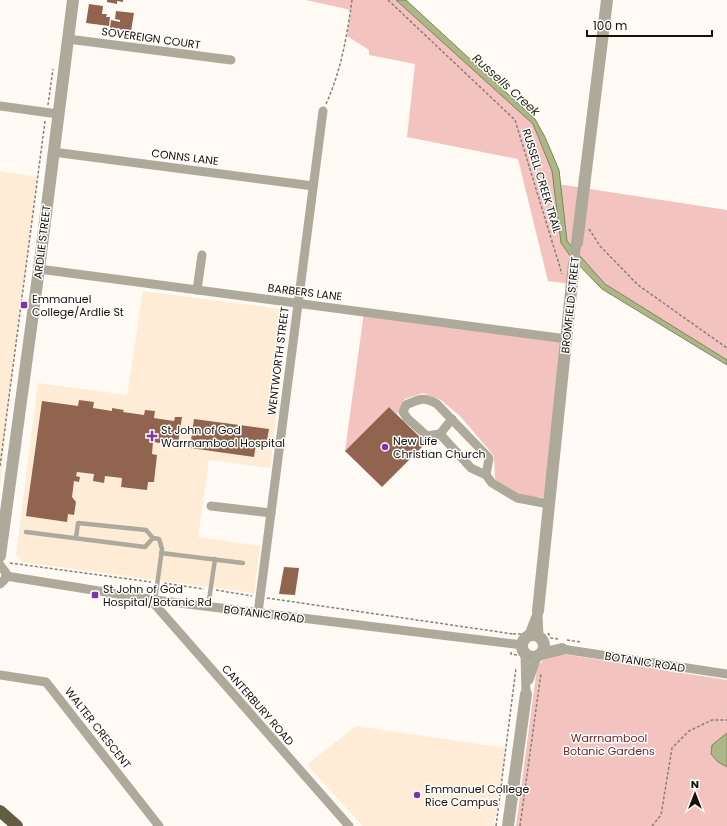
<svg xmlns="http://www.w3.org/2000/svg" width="727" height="826" font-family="Poppins,sans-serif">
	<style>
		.built { fill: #ffecd7 }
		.green { fill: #f3c3c0 }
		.water { fill: #acb687; stroke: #7f8460 }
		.building { fill: #90644f }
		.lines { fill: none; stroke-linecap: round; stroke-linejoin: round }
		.path { stroke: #878078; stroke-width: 1.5; stroke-dasharray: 3 2; stroke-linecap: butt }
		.service { stroke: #aeaa9b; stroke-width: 4.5 }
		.minor { stroke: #aeaa9b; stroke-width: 9 }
		.tertiary { stroke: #aeaa9b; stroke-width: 12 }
		.trunk { stroke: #645c40; stroke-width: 12 }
		.poi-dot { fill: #7f34a6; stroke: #fff; stroke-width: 1.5 }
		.labels { text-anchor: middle; stroke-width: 3; stroke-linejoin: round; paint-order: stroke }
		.street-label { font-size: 11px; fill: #170f05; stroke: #fff }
		.poi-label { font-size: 11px; fill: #170f05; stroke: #fff; text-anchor: start }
		.park-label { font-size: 11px; fill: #692727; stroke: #fff }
		.water-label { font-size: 12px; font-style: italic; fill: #29300a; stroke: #fff }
	</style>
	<rect width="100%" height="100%" fill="#fffaf4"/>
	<!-- built -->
	<g class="built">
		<polygon points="0,171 37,177 7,418 0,489"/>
		<polygon points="143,291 289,310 270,468 209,460 198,537 260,546 254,593 22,562 16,554 38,383 127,395"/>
		<polygon points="356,726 506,748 494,826 363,826 307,765"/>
	</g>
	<!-- green -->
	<g class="green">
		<polygon points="306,0 402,0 534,121 557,184 727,210 727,361 603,285 576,250 572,284 548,281 518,159 407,137 415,64 369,55 369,50 347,36 351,10"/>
		<polygon points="364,312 567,339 550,498 534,497 511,493 495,479 494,456 460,416 441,400 423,393 405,399 397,414 389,407 345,451"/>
		<polygon points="563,654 727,680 727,826 516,826 537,667 545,658"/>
	</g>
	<!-- water -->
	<g class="water">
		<polygon points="396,0 406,0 535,119 545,137 559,170 567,241 605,284 727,360 727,365 602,289 571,257 561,243 552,171 533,124"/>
		<polygon points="727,733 727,767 718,762 711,754 712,745"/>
	</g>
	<!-- building -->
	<g class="building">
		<polygon points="107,0 123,0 123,2 117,1 117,4 107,2"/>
		<polygon points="89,4 103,6 102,14 107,14 106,17 110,17 109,26 86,23"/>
		<polygon points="116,11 134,13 131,31 110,28 111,20 120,22 120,20 115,19"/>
		<polygon points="79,400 94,402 93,408 112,411 112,408 124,410 123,412 144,415 145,410 155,411 154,418 174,421 175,417 182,417 178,444 161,439 160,443 153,442 152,454 157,455 154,482 148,482 147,490 121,487 122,478 105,476 104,483 93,481 94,474 77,472 76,476 80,477 79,482 74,481 72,497 76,502 74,515 68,514 67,522 26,516 42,401 78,406"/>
		<polygon points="389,407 426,443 382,487 345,451"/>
		<polygon points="194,419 269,429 266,446 256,444 254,457 190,448"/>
		<polygon points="284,567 299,568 295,595 279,594"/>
	</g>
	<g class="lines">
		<!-- path -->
		<g class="path">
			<polyline points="388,0 515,120 562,274"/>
			<path d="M326,104c15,-33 21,-68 26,-104"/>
			<polyline points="48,105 53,69"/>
			<polyline points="589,229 600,246 638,285 727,348"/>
			<polyline points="0,466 45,121"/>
			<polyline points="10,563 151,582"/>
			<polyline points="164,583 204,589"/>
			<polyline points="216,590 252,596"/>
			<polyline points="267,598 513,634"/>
			<polyline points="548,633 551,638 559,639"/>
			<polyline points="513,634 521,634"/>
			<polyline points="567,640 581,642"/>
			<polyline points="511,652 511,654 517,655"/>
			<polyline points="496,826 516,668"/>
			<polyline points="520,826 541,673"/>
			<polyline points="652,826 661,815 672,748 689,731 712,720 727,720"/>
		</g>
		<!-- service -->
		<g class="service">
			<polyline points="26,532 145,547 153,538"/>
			<polyline points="76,538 78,523 146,530 153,538 159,539 162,549 155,600"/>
			<polyline points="161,553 243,563"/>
			<polyline points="208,607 215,559"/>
		</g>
		<!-- minor -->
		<g class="minor">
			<polyline points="68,39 231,60"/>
			<polyline points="0,106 58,114"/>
			<polyline points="53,152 313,186"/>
			<polyline points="574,263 577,243"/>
			<polyline points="39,269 567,339"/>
			<polyline points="197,290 202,255"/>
			<polyline points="440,434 452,419"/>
			<path d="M486,475l3,-17 -52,-54c-13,-8 -18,-5 -31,1l-3,7 4,6 20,18 13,-2 31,34 15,7 6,8 25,15 32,6"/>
			<polyline points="211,506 271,513"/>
			<polyline points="0,565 6,573 5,579 0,584"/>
			<polyline points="6,576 155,600 523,645"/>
			<polyline points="150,599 349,826"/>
			<polyline points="258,613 323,111"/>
			<polyline points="538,614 539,637"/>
			<polyline points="528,637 538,611"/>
			<polyline points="562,649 727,674"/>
			<polyline points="525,654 526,694"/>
			<polyline points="0,675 46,682 159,826"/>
			<polyline points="529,680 537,657"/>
		</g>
		<!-- tertiary -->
		<g class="tertiary">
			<polyline points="577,243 607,0"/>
			<polyline points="0,556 39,269 73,0"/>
			<polyline points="538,611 574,263"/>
			<circle cx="533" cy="646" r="11"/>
			<polyline points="541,654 562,649"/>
			<polyline points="508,826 526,694"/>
		</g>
		<!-- trunk -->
		<polyline class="trunk" points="0,811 17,826"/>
	</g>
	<!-- markers -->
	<g class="poi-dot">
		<rect x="20" y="301" width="8" height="8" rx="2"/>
		<path d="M150 430h4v4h4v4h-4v4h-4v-4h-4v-4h4z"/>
		<circle cx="385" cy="447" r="4"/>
		<rect x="91" y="591" width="8" height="8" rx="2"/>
		<circle cx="417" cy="795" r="4"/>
	</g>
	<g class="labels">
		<!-- street labels -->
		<g class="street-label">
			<text transform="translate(151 38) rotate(8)" y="4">SOVEREIGN COURT</text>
			<text transform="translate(185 157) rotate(7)" y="4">CONNS LANE</text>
			<text transform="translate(542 181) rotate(73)" y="4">RUSSELL CREEK TRAIL</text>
			<text transform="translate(42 242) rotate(-83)" y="4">ARDLIE STREET</text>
			<text transform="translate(305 292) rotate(7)" y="4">BARBERS LANE</text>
			<text transform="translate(570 305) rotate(-84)" y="4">BROMFIELD STREET</text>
			<text transform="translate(278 361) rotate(-83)" y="4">WENTWORTH STREET</text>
			<text transform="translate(264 614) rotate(7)" y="4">BOTANIC ROAD</text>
			<text transform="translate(645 662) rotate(9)" y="4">BOTANIC ROAD</text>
			<text transform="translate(258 705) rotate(49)" y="4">CANTERBURY ROAD</text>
			<text transform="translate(98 728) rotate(52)" y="4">WALTER CRESCENT</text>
		</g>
		<!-- poi labels -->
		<g class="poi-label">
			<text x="32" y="303">Emmanuel<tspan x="32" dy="13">College/Ardlie St</tspan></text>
			<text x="161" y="434">St John of God<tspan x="161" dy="13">Warrnambool Hospital</tspan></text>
			<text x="393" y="445">New Life<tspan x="393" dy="13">Christian Church</tspan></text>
			<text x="103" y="593">St John of God<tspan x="103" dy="13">Hospital/Botanic Rd</tspan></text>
			<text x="425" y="793">Emmanuel College<tspan x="425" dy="13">Rice Campus</tspan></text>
		</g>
		<!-- park labels -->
		<g class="park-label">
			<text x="609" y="742">Warrnambool<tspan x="609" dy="13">Botanic Gardens</tspan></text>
		</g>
		<!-- water labels -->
		<g class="water-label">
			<text transform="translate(506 85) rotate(42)" y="4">Russells Creek</text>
		</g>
	</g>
	<!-- north arrow -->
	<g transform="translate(695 794)" stroke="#ffffff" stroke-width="3" paint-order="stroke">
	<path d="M0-3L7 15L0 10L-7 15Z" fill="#170f05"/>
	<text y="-6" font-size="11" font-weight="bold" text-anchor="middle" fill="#170f05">N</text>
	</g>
	<!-- scale -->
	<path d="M587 30v6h125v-6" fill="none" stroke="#170f05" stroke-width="2"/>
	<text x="593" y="30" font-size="12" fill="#170f05" stroke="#ffffff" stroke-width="3" paint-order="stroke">100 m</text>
</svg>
